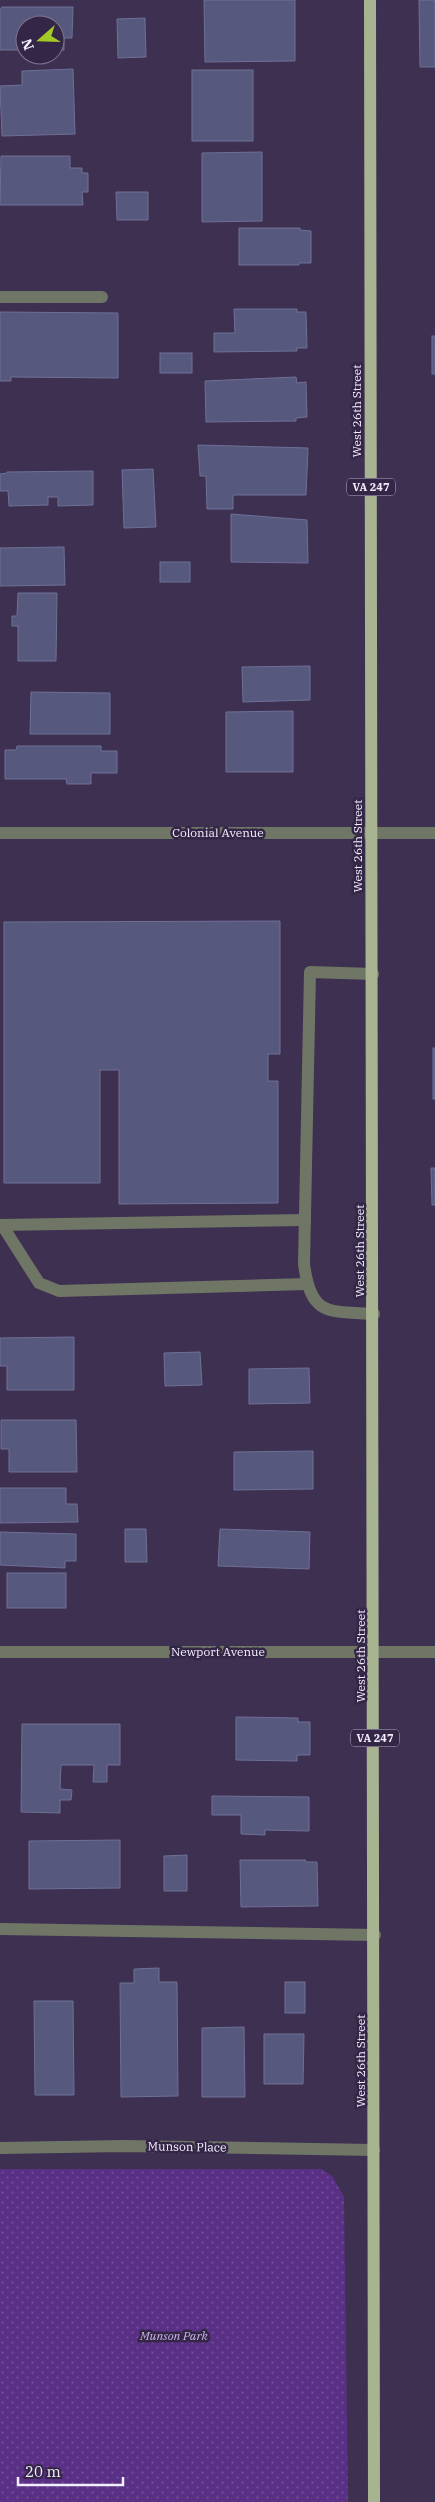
<svg xmlns="http://www.w3.org/2000/svg" width="435" height="2502" font-family="'IBM Plex Serif',serif">
	<style>
		.park { fill: url(#park-dots) }
		.building { fill: #57587d; stroke: #6f7097 }
		.lines { fill: none; stroke-linecap: round; stroke-linejoin: round }
		.service { stroke: #707665; stroke-width: 12 }
		.minor { stroke: #707665; stroke-width: 12 }
		.tertiary { stroke: #707665; stroke-width: 12 }
		.primary { stroke: #a8b491; stroke-width: 12 }
		.labels { text-anchor: middle; stroke-width: 5; stroke-linejoin: round; paint-order: stroke }
		.shield { fill: #342646; stroke: #bab2c8; stroke-width: 1 }
		.shield-label { font-size: 11px; font-weight: bold; fill: #f4eeff }
		.street-label { font-size: 12px; fill: #f4eeff; stroke: #342646 }
		.park-label { font-size: 12px; font-style: italic; fill: #ccb7ed; stroke: #342646 }
	</style>
	<defs>
		<pattern id="park-dots" width="8" height="8" patternUnits="userSpaceOnUse" patternTransform="scale(1.25)"><rect width="8" height="8" fill="#593085"/><path d="M2 2h.1M6 6h.1" fill="none" stroke="#714e97" stroke-width="1.8" stroke-linecap="round"/></pattern>
	</defs>
	<rect width="100%" height="100%" fill="#3e3051"/>
	<!-- park -->
	<polygon class="park" points="0,2169 322,2169 333,2177 344,2197 348,2502 0,2502"/>
	<!-- building -->
	<g class="building">
		<polygon points="204,0 295,0 295,61 205,62"/>
		<polygon points="419,0 435,0 435,67 420,67"/>
		<polygon points="2,7 73,7 72,38 64,38 64,50 55,50 55,25 25,25 25,50 0,50 0,10"/>
		<polygon points="145,18 146,57 118,58 117,19"/>
		<polygon points="73,69 75,134 2,136 0,86 22,85 22,71"/>
		<rect x="192" y="70" width="61" height="71"/>
		<polygon points="262,152 262,221 202,222 202,153"/>
		<polygon points="1,156 70,156 70,168 82,168 82,173 88,173 88,192 82,192 83,205 0,205"/>
		<polygon points="116,192 148,192 148,220 117,220"/>
		<polygon points="239,228 300,228 300,230 311,231 311,263 299,263 299,265 239,265"/>
		<polygon points="234,309 297,309 297,312 306,312 307,348 297,348 297,351 214,352 214,333 235,333"/>
		<polygon points="0,312 118,313 118,378 11,377 11,381 0,381"/>
		<rect x="432" y="336" width="3" height="38"/>
		<rect x="160" y="353" width="32" height="20"/>
		<polygon points="296,377 297,383 306,382 307,417 296,418 296,421 206,422 205,381"/>
		<polygon points="198,445 308,448 306,495 233,495 233,509 207,509 206,476 200,476"/>
		<polygon points="153,469 156,527 124,528 122,470"/>
		<polygon points="93,471 93,505 58,506 58,497 48,497 48,505 9,506 8,491 0,491 0,474 7,473 7,472"/>
		<polygon points="231,514 307,520 308,563 231,562"/>
		<polygon points="64,547 65,585 0,586 0,548"/>
		<rect x="160" y="562" width="30" height="20"/>
		<polygon points="18,593 57,593 56,661 18,661 18,626 12,626 12,616 17,616"/>
		<polygon points="310,666 310,700 243,702 242,667"/>
		<polygon points="31,692 110,693 110,734 30,734"/>
		<polygon points="293,711 293,772 226,772 226,712"/>
		<polygon points="17,746 101,746 101,751 117,751 117,773 91,773 91,784 67,784 66,779 5,779 5,750 16,750"/>
		<polygon points="280,921 280,1054 268,1054 268,1081 278,1081 278,1203 119,1204 119,1070 100,1070 100,1183 4,1183 4,922"/>
		<rect x="433" y="1048" width="2" height="51"/>
		<polygon points="431,1168 435,1168 435,1205 432,1205"/>
		<polygon points="74,1337 74,1390 7,1390 7,1366 0,1366 0,1338"/>
		<polygon points="200,1352 202,1385 165,1386 164,1353"/>
		<polygon points="309,1368 310,1403 249,1404 249,1369"/>
		<polygon points="1,1420 76,1420 77,1472 9,1472 9,1449 1,1449"/>
		<polygon points="313,1451 313,1489 234,1490 234,1452"/>
		<polygon points="0,1488 66,1488 66,1504 77,1504 78,1522 0,1523"/>
		<polygon points="125,1529 146,1529 147,1562 125,1562"/>
		<polygon points="220,1529 310,1532 309,1569 218,1566"/>
		<polygon points="0,1532 76,1534 76,1561 65,1561 65,1568 0,1565"/>
		<rect x="7" y="1573" width="59" height="35"/>
		<polygon points="236,1717 298,1718 298,1722 310,1722 310,1755 297,1755 297,1761 236,1760"/>
		<polygon points="22,1724 120,1724 120,1765 107,1765 107,1782 93,1782 94,1765 61,1765 60,1789 72,1790 71,1800 60,1800 60,1813 21,1812"/>
		<polygon points="212,1796 309,1797 309,1831 265,1830 265,1835 241,1834 241,1815 212,1815"/>
		<polygon points="120,1840 120,1888 29,1889 29,1841"/>
		<polygon points="187,1855 187,1891 164,1891 164,1856"/>
		<polygon points="240,1860 306,1860 305,1862 317,1862 318,1906 241,1907"/>
		<polygon points="159,1968 159,1982 177,1982 178,2096 121,2097 120,1983 134,1983 134,1969"/>
		<rect x="285" y="1982" width="20" height="31"/>
		<polygon points="34,2001 73,2001 74,2095 35,2095"/>
		<polygon points="244,2027 245,2097 202,2097 202,2028"/>
		<polygon points="264,2034 304,2034 303,2084 264,2084"/>
	</g>
	<g class="lines">
		<!-- service -->
		<g class="service">
			<polyline points="0,297 102,297"/>
			<path d="M373,974l-63,-2 -6,292c7,53 24,47 70,50"/>
			<polyline points="0,1225 305,1220"/>
			<polyline points="2,1225 39,1283 59,1291 307,1284"/>
			<polyline points="0,1929 375,1935"/>
		</g>
		<!-- minor -->
		<g class="minor">
			<polyline points="0,1652 435,1652"/>
			<polyline points="0,2148 123,2146 374,2150"/>
		</g>
		<!-- tertiary -->
		<polyline class="tertiary" points="0,833 435,833"/>
		<!-- primary -->
		<polyline class="primary" points="370,0 374,2502"/>
	</g>
	<g class="labels">
		<!-- shield labels -->
		<g class="shield">
			<rect x="347" y="478.5" width="48" height="17" rx="4"/>
			<rect x="351" y="1729.5" width="48" height="17" rx="4"/>
		</g>
		<g class="shield-label">
			<text x="371" y="491">VA 247</text>
			<text x="375" y="1742">VA 247</text>
		</g>
		<!-- street labels -->
		<g class="street-label">
			<text transform="translate(357 411) rotate(-90)" y="4">West 26th Street</text>
			<text x="218" y="837">Colonial Avenue</text>
			<text transform="translate(358 846) rotate(-90)" y="4">West 26th Street</text>
			<text transform="translate(360 1251) rotate(-90)" y="4">West 26th Street</text>
			<text x="218" y="1656">Newport Avenue</text>
			<text transform="translate(361 1656) rotate(-90)" y="4">West 26th Street</text>
			<text transform="translate(361 2061) rotate(-90)" y="4">West 26th Street</text>
			<text transform="translate(187 2147) rotate(1)" y="4">Munson Place</text>
		</g>
		<!-- park labels -->
		<g class="park-label">
			<text x="174" y="2340">Munson Park</text>
		</g>
	</g>
	<!-- north arrow -->
	<g transform="translate(40 40) rotate(250)"><circle r="24" fill="#342646" stroke="#817690"/>
	<path d="M0-4L9 19L0 12L-9 19Z" fill="#a3c927"/>
	<text y="-8" font-size="14" font-weight="bold" text-anchor="middle" fill="#f4eeff">N</text>
	</g>
	<!-- scale -->
	<path d="M18 2477v8h105v-8" fill="none" stroke="#f4eeff" stroke-width="2.5"/>
	<text x="25" y="2477" font-size="15" fill="#f4eeff" stroke="#342646" stroke-width="4" paint-order="stroke">20 m</text>
</svg>
